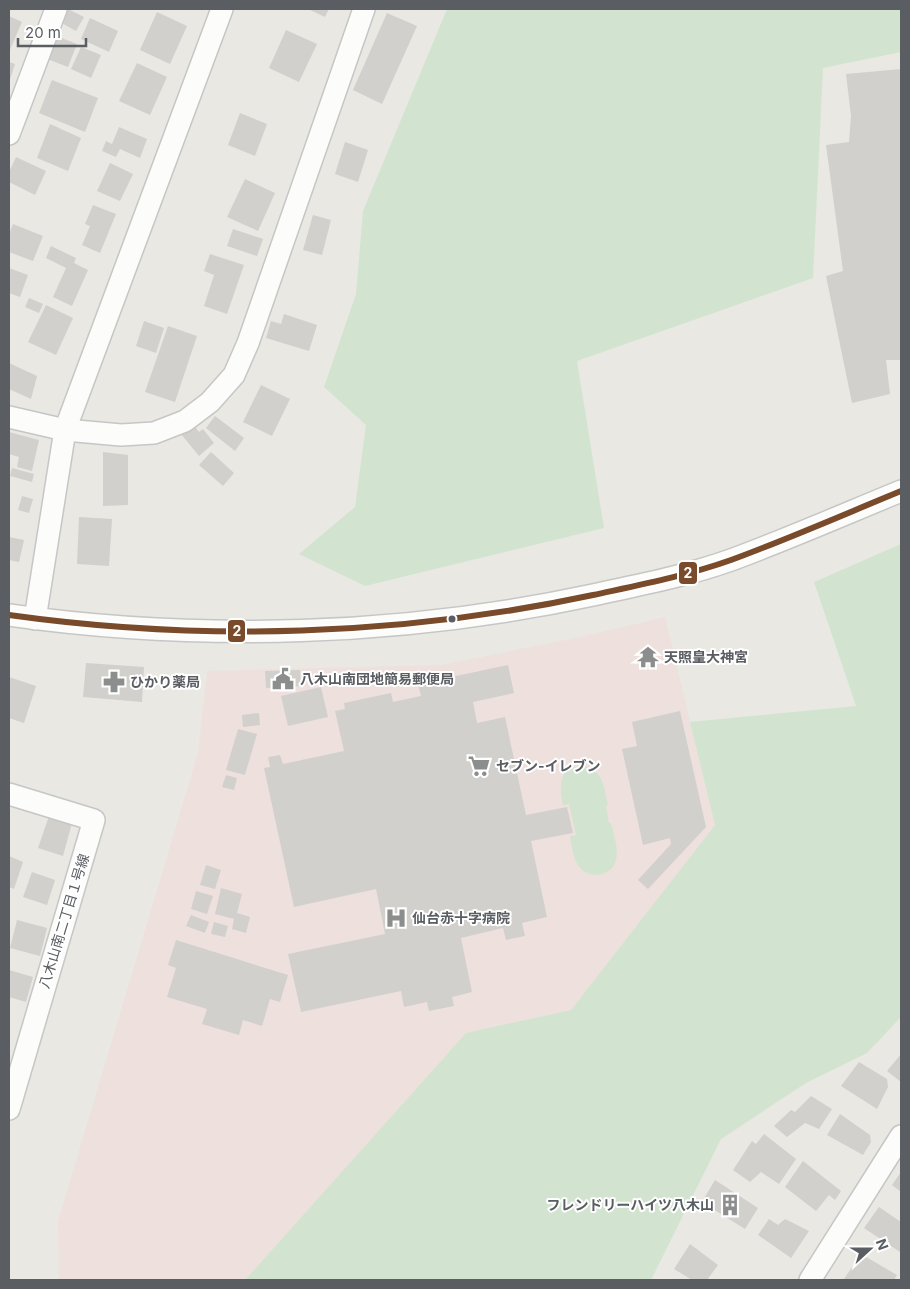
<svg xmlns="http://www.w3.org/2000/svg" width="910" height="1289" font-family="Inter,'Noto Sans JP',sans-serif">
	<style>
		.medical { fill: #eee0dd }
		.green { fill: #d2e4d0 }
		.building { fill: #d1d0cd }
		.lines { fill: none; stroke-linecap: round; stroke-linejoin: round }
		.minor-casing { stroke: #c6c6c6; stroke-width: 24 }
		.minor { stroke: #fcfcfb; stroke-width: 21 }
		.bus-1-casing { stroke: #fff; stroke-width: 10 }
		.bus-1 { stroke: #7a4b2a; stroke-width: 6 }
		.bus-dot { fill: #5a5d61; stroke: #fff; stroke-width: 2 }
		.labels { text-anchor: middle; stroke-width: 4; stroke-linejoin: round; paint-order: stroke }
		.poi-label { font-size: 14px; font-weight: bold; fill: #5a5d61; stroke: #fff; text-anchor: start }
		.street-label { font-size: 14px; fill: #5a5d61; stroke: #fff }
		.line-badge { stroke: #fff; stroke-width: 2 }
		.badge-label { font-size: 14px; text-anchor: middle; font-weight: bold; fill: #fff }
	</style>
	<rect width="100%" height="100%" fill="#e9e8e3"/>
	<!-- medical -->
	<polygon class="medical" points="665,617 715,825 571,1010 466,1033 245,1280 59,1280 58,1221 198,753 207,671 441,665 576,638"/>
	<!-- green -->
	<g class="green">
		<polygon points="447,9 901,9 901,52 823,68 813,278 577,361 604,528 365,586 299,554 355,507 366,425 324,387 356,294 363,211"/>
		<polygon points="901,544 901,1017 867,1053 806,1083 721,1139 651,1280 245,1280 466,1033 571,1010 715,825 690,722 856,706 814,582"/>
		<path d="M584,766c20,5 20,22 24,39l-2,1 3,17h2c5,19 15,47 -13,52 -23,0 -25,-21 -28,-39l6,-1 -7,-31 -6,1c-4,-20 -5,-39 21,-39z"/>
	</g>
	<!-- building -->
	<g class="building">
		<polygon points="68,9 84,17 76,31 60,22"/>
		<polygon points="308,9 329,9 325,17"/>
		<polygon points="157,12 187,26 170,64 140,50"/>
		<polygon points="387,13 417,26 382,104 353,90"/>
		<polygon points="9,16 22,22 9,52"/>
		<polygon points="90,18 118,31 109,52 81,39"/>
		<polygon points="286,30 317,44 299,82 269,68"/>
		<polygon points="51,34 77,44 68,67 42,57"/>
		<polygon points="81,47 101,55 91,78 71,69"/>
		<polygon points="9,62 15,64 9,83"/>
		<polygon points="137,63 167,77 150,115 119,101"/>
		<polygon points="901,69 901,360 886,360 890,394 852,403 826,276 843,271 826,145 849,142 851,116 846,74"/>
		<polygon points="52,80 98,98 85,132 39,113"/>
		<polygon points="240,113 267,124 255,156 228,145"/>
		<polygon points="50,124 81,138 68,171 37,158"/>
		<polygon points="119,127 147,139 140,158 120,149 116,157 102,151 106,141 112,144"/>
		<polygon points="345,142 368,150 358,182 335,174"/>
		<polygon points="16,157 46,171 35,195 9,182 9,172"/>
		<polygon points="110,163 133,174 120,201 97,191"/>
		<polygon points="245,179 275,193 258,231 227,217"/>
		<polygon points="93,205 116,214 100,253 82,245 90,226 85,224"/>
		<polygon points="313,215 331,220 322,255 303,250"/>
		<polygon points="13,224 43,236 33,261 9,252 9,234"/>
		<polygon points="233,229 263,239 257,256 227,246"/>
		<polygon points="51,246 76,258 74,263 88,270 72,306 53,297 66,268 46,258"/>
		<polygon points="210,254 244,265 227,314 204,306 214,275 204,271"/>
		<polygon points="9,268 28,275 20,297 9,293"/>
		<polygon points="29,298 43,304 39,313 25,307"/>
		<polygon points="46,305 73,318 56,355 28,342"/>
		<polygon points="284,314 317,325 309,351 266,338 271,321 281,324"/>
		<polygon points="144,321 164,328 156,353 136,346"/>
		<polygon points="168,326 197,336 175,402 145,392"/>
		<polygon points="9,363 37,376 31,399 9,389"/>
		<polygon points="261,385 290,399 272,436 243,422"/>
		<polygon points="215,416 244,438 235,451 206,428"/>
		<polygon points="193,424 199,432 203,429 214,443 199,456 181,434"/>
		<polygon points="9,432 39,440 32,471 17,467 19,457 9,454"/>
		<polygon points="103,452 128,455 128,505 103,506"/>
		<polygon points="211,452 234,473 223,486 199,465"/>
		<polygon points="12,468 34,474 32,482 10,476"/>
		<polygon points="22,496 33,499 29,513 18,510"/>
		<polygon points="79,517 112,519 109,566 77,564"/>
		<polygon points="9,537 24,540 19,562 9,560"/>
		<polygon points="86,663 144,667 142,702 83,697"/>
		<polygon points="508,665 514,693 473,702 477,723 505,717 526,815 567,807 573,833 531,841 547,917 522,923 525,936 506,940 503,928 461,938 472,992 452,997 454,1006 429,1011 427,1002 404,1007 401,991 301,1012 288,954 385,934 376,889 294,907 264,768 270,767 268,757 280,755 283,764 344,751 335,711 345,709 344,703 391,693 393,702 421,696 418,684"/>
		<polygon points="300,670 301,686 266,688 265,671"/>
		<polygon points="9,677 36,686 24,723 9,718"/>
		<polygon points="321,687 328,717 288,726 281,696"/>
		<polygon points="680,711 706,827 648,889 638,880 671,844 670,838 643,845 622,749 637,746 632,722"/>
		<polygon points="259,713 260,725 243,727 242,715"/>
		<polygon points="238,729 257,734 245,775 226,770"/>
		<polygon points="226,775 237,778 234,790 222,787"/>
		<polygon points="49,816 72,823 63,856 38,848"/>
		<polygon points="9,856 23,862 14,889 9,887"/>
		<polygon points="206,865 221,870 215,889 200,885"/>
		<polygon points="32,872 55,880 47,905 23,897"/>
		<polygon points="221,888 242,894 237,913 250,917 246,933 232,929 234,919 215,914"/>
		<polygon points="196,891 213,896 207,914 191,909"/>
		<polygon points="191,915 209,922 205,933 186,926"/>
		<polygon points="17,920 47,928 40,956 10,948"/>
		<polygon points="214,922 228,926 225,937 211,934"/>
		<polygon points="176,940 288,975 280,1002 270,999 262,1026 243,1020 239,1035 202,1024 207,1009 167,997 176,968 168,965"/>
		<polygon points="9,970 33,977 26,1002 9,997"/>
		<polygon points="901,1054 901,1082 887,1071"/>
		<polygon points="859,1062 887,1079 888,1087 877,1109 841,1086"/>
		<polygon points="811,1096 832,1109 819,1129 805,1123 787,1137 774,1126 791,1110 795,1112"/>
		<polygon points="840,1114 870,1135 871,1142 863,1155 827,1135"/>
		<polygon points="764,1134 796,1159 779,1184 761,1172 750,1182 733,1170 752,1141 756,1144"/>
		<polygon points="803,1161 841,1191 835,1200 829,1195 816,1211 785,1187"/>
		<polygon points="901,1172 901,1192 892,1185"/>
		<polygon points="715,1180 758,1208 745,1229 702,1202"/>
		<polygon points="879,1207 901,1222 900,1252 864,1228"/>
		<polygon points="769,1219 778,1225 785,1219 809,1231 791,1258 758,1235"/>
		<polygon points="690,1244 718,1265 707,1280 692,1280 674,1269"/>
		<polygon points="861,1254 897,1275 894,1280 844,1279"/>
	</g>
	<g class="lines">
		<!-- minor casing -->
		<g class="minor-casing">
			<g id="minor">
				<polyline points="9,134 56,9"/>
				<polyline points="9,417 65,430 121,435 154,433 185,421 210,402 234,375 248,343 364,9"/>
				<path d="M9,615c193,27 393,21 584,-20 46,-10 93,-19 138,-35 57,-21 114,-46 170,-69"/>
				<polyline points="35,619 65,430 222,9"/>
				<polyline points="9,794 94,820 9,1109"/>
				<polyline points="810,1280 901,1136"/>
			</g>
		</g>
		<!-- minor -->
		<use href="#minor" class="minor"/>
		<!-- bus-1 casing -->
		<g class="bus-1-casing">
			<path id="bus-1" d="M9,615c193,27 393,21 584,-20 46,-10 93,-19 138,-35 57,-21 114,-46 170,-69"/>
		</g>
		<!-- bus-1 -->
		<use href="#bus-1" class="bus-1"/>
	</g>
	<!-- icons -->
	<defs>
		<g id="temple-bare" transform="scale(1.725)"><path d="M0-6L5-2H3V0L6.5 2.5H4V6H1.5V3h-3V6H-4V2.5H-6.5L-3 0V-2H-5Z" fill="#8c8e8e" stroke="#fff" stroke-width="2.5" paint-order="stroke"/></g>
		<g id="civic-bare" transform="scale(1.725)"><path d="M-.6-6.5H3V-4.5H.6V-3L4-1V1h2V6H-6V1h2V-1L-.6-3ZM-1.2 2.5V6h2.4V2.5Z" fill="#8c8e8e" stroke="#fff" stroke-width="2.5" paint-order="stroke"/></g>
		<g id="pharmacy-bare" transform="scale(1.725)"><path d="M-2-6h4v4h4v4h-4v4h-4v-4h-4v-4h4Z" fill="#8c8e8e" stroke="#fff" stroke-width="2.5" paint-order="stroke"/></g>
		<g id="supermarket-bare" transform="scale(1.725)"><path d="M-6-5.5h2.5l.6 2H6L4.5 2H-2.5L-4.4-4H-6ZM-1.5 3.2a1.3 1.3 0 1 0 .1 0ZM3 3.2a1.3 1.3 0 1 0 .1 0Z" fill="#8c8e8e" stroke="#fff" stroke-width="2.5" paint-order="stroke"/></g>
		<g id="hospital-bare" transform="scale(1.725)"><path d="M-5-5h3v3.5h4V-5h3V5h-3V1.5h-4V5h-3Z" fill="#8c8e8e" stroke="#fff" stroke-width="2.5" paint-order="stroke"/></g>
		<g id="building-bare" transform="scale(1.725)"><path d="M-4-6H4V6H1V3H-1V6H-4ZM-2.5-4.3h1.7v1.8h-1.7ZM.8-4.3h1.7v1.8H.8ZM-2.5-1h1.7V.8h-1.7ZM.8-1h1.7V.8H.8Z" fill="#8c8e8e" stroke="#fff" stroke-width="2.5" paint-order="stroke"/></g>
	</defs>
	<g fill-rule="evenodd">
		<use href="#temple-bare" x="648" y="657"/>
		<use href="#civic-bare" x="283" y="679"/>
		<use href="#pharmacy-bare" x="114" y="682"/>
		<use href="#supermarket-bare" x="479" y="766"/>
		<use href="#hospital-bare" x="396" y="918"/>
		<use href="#building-bare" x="730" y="1205"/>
	</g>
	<!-- markers -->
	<circle class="bus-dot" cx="452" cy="619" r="4.5"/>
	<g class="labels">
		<!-- poi labels -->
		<g class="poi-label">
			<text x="664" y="662">天照皇大神宮</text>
			<text x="300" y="684">八木山南団地簡易郵便局</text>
			<text x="130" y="687">ひかり薬局</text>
			<text x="496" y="771">セブン-イレブン</text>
			<text x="412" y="923">仙台赤十字病院</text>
			<text x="714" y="1210" text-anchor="end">フレンドリーハイツ八木山</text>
		</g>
		<!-- street labels -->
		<g class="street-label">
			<text transform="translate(64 921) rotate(-73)" y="5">八木山南二丁目１号線</text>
		</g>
	</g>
	<g class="line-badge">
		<rect x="678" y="561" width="20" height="24" rx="5" fill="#7a4b2a"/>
		<rect x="227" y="619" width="19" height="24" rx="5" fill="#7a4b2a"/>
	</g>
	<g class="badge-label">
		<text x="688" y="578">2</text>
		<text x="237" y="636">2</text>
	</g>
	<!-- border -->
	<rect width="910" height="1289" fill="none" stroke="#5a5d61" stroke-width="20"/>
	<!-- north arrow -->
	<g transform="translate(870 1249) rotate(69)" stroke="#ffffff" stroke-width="4" paint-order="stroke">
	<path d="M0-4L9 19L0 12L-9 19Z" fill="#5a5d61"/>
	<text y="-8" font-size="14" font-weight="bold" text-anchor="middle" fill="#5a5d61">N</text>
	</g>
	<!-- scale -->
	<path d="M18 38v8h68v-8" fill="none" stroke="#5a5d61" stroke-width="2.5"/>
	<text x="25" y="38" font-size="15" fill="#5a5d61" stroke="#ffffff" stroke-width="4" paint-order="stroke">20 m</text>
</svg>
